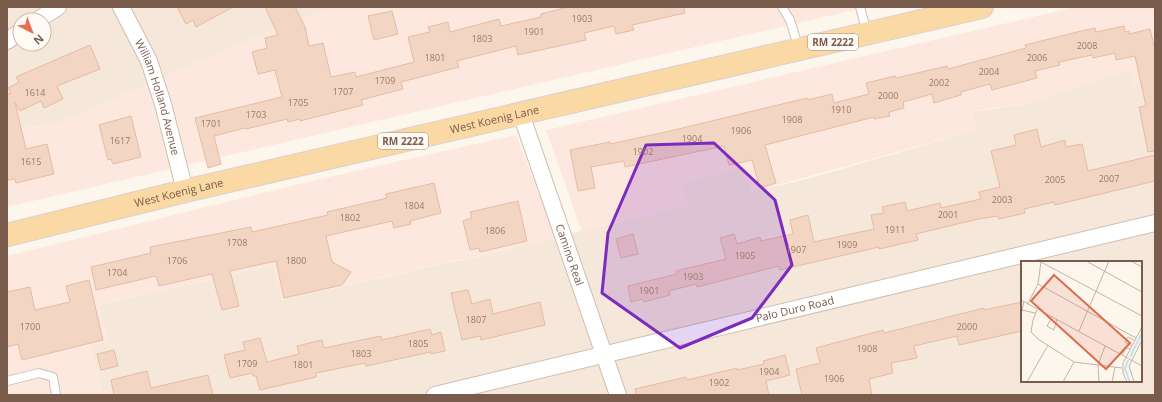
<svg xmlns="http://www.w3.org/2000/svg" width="1162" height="402" font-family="'Open Sans',sans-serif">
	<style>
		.residential { fill: #f5e8da; fill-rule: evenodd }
		.commercial { fill: #fde8e0 }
		.building { fill: #f3d5c3; stroke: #e6bba3 }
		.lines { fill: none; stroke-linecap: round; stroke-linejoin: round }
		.service-casing { stroke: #d1beb0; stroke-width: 10 }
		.minor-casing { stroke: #d1beb0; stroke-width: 18 }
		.primary-casing { stroke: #dad1cd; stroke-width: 24 }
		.service { stroke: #fff; stroke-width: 8 }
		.minor { stroke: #fff; stroke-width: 16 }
		.primary { stroke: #fbd9a5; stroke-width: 22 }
		.marked { fill: #7b2cbf; fill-opacity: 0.2; stroke: #7b2cbf; stroke-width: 3; stroke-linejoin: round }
		.labels { text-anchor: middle; stroke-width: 3; stroke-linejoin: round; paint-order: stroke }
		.number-label { font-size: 9px; fill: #987a6a }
		.shield { fill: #fffaf3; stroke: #a28b7f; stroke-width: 1 }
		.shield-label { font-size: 10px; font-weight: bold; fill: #7a5c4d }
		.street-label { font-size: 11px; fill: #7a5c4d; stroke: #fffaf3 }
		.inset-river { fill: none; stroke: #bfe3e8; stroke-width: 2 }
		.inset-road { fill: none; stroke: #c5b3a7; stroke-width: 1 }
		.view { fill: #dc6d51; fill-opacity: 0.15; stroke: #dc6d51; stroke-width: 2 }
		.inset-edge { fill: none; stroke: #7a5c4d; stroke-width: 2 }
	</style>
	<rect width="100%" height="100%" fill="#fdf6ec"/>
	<!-- residential -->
	<g class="residential">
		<path d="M7,7h325l-57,22 -216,94 -48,7 -4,-10zM20,20h24v24h-24z"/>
		<path d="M1130,69l25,11v315h-1052l-12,-48 17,-6 -9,-36 174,-40 9,35 184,-41 221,-54 -5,-22 64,-17 6,26 58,-14 167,-48 -4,-18 51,-8zM1022,262h119v119h-119z"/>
	</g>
	<!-- commercial -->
	<g class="commercial">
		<polygon points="332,7 867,7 7,207 7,120 12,130 59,123 275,29"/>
		<polygon points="1076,7 1155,7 1155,80 1134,86 1130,69 1024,104 974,111 977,130 752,192 746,166 682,183 688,205 582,232 546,130"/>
		<polygon points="516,135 556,238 282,300 273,265 99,305 108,341 91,347 103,395 7,395 7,256 316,180"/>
	</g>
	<!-- building -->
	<g class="building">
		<polygon points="177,7 233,7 196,27 193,20 186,24"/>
		<polygon points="265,7 295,7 305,27 309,46 323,43 331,77 355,72 356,77 414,62 408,37 430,32 428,27 448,22 450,32 499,19 501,26 541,17 541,14 568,7 684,7 685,13 632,25 634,30 616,34 614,26 584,33 586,40 518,55 516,46 457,61 459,67 401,82 403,89 361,100 363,105 300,121 300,119 288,122 287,119 246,129 245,128 214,136 221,164 208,168 195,118 282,97 275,70 258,74 252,52 267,48 265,38 278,35"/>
		<polygon points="392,11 398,34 374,40 368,16"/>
		<polygon points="1124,26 1125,32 1129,31 1129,34 1150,29 1155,50 1155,151 1148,152 1139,107 1146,106 1135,56 1116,60 1115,53 1093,58 1092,55 1059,62 1060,65 1035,71 1037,78 992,90 990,84 961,92 961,95 934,103 932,94 903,102 904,108 889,112 890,116 874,119 874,117 765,145 776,183 760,188 752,160 729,165 724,146 625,167 624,161 591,167 595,188 578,191 570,150 610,142 610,144 670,131 807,98 807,100 832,94 834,103 869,94 866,83 895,76 896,78 947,66 948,69 1026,48 1025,45 1077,32 1095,28 1096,32"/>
		<polygon points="90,45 100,69 57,86 63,99 44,108 41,101 20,111 15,103 26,149 47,144 54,174 16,183 15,179 7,180 7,94 11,93 8,88 19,82 16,77"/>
		<polygon points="131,116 141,157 113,164 111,159 108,160 99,125"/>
		<polygon points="1037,129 1041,147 1065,140 1066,147 1082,144 1088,171 1155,155 1155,181 1055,205 1054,202 1024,209 1025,213 999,219 998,216 978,219 916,234 918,240 879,249 879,247 780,270 779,266 697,287 696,284 669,291 670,295 644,302 643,299 631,302 628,286 677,274 676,271 726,259 720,238 734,234 737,244 760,237 761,241 793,234 790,220 808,215 814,242 874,229 871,215 884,213 882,207 905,202 907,211 940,203 941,208 981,199 979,192 1000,187 991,151 1016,145 1014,135"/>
		<polygon points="434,183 441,213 410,221 411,224 394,228 392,221 326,236 332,262 351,272 342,285 284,298 276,261 230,271 239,306 222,310 212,274 159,286 156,276 96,290 91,267 151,253 150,247 251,227 252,232 328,215 327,212 387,198 386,194"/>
		<polygon points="518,201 527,241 480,252 479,248 470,250 463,221 472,218 470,212"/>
		<polygon points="633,234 638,254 621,258 616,239"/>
		<polygon points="89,280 103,340 22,360 18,344 7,347 7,292 30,287 35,310 70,302 66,286"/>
		<polygon points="468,290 472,304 490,299 493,314 540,302 545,325 481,340 480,336 462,340 451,293"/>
		<polygon points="1022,302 1022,331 959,345 957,336 914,346 917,358 891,363 893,373 869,379 872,395 802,395 796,369 820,363 816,348 883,330 884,333 984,308 984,310"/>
		<polygon points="430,329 432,335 441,332 445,351 431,354 431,352 366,366 365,363 316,373 316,377 260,390 256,376 253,376 252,373 230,378 224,355 245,350 243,342 260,338 267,362 299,354 297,346 322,340 324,348 381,336 382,340"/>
		<polygon points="114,350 118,366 101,370 97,354"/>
		<polygon points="785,355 790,375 766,381 769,395 636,395 635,389 686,377 687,380 737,368 737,370 764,364 763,361"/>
		<polygon points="147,371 151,388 208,375 213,395 114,395 111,380"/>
	</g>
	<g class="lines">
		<!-- service casing -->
		<g class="service-casing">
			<g id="service">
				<polyline points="782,7 790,20 799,49"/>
				<polyline points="860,7 867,33"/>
				<polyline points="7,381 39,373 53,377 56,395"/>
			</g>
		</g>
		<!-- minor casing -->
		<g class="minor-casing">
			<g id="minor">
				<path id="s1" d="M121,7l28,54 14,43 22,87"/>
				<polyline points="38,20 58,7"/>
				<polyline points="7,41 20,32"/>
				<path id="s2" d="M521,114l97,281"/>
				<path id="s3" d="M435,395l720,-172"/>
			</g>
		</g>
		<!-- primary casing -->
		<g class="primary-casing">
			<g id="primary">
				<path id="s4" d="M7,235l178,-44 797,-184"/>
			</g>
		</g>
		<!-- service -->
		<use href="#service" class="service"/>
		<!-- minor -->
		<use href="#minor" class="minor"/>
		<!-- primary -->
		<use href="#primary" class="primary"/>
	</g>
	<!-- marked area -->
	<path class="marked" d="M714,143l61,57 17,65 -40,53 -72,30 -78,-55 6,-60 38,-88z"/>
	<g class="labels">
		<!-- number labels -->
		<g class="number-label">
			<text x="582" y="22">1903</text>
			<text x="534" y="35">1901</text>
			<text x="482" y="42">1803</text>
			<text x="1087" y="49">2008</text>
			<text x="435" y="61">1801</text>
			<text x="1037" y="61">2006</text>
			<text x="989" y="75">2004</text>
			<text x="385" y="84">1709</text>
			<text x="939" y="86">2002</text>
			<text x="343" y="95">1707</text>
			<text x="35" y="96">1614</text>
			<text x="888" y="99">2000</text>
			<text x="298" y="106">1705</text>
			<text x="841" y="113">1910</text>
			<text x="256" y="118">1703</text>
			<text x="792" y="123">1908</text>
			<text x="211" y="127">1701</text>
			<text x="741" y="134">1906</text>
			<text x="692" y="142">1904</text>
			<text x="120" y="144">1617</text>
			<text x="643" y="155">1902</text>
			<text x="31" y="165">1615</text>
			<text x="1109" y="182">2007</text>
			<text x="1055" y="183">2005</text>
			<text x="1002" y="203">2003</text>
			<text x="414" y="209">1804</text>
			<text x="948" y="218">2001</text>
			<text x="350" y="221">1802</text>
			<text x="895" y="233">1911</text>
			<text x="495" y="234">1806</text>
			<text x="237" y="246">1708</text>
			<text x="847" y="248">1909</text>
			<text x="796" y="253">1907</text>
			<text x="745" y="259">1905</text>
			<text x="177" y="264">1706</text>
			<text x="296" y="264">1800</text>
			<text x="117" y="276">1704</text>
			<text x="693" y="280">1903</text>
			<text x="649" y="294">1901</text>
			<text x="476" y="323">1807</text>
			<text x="30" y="330">1700</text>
			<text x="967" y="330">2000</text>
			<text x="418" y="347">1805</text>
			<text x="867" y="352">1908</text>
			<text x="361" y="357">1803</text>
			<text x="247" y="367">1709</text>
			<text x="303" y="368">1801</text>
			<text x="769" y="375">1904</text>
			<text x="834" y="382">1906</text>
			<text x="719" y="386">1902</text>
		</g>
		<!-- shield labels -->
		<g class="shield">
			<rect x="808" y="34" width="50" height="16" rx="3"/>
			<rect x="378" y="133" width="50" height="16" rx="3"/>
		</g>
		<g class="shield-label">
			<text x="833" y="46">RM 2222</text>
			<text x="403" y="145">RM 2222</text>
		</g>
		<!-- street labels -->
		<g class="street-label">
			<text dy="4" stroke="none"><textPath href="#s1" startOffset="98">William Holland Avenue</textPath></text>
			<text dy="4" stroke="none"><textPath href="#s4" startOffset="501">West Koenig Lane</textPath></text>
			<text dy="4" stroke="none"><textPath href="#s4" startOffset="177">West Koenig Lane</textPath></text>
			<text dy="4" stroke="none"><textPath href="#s2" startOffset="149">Camino Real</textPath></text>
			<text dy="4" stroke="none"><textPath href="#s3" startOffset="370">Palo Duro Road</textPath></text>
		</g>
	</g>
	<!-- overview -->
	<g transform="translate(1021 261)">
		<rect width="121" height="121" fill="#fdf6ec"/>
		<path class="inset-river" d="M109,96l12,-24M107,99l-3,9 5,13"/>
		<path class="inset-road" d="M65,0l56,31M110,0l11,6M20,1l101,54M17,23l98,54M0,39l121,66M7,42l10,-19 3,-23M1,49l13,3M16,49l-4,10 -2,12 7,7 36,23 48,6M0,55l3,-15M31,56l-5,9 7,4 3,-11M58,70l30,-70M111,85l-7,-4 3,-5 6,3M101,94l4,-7 4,1M6,121l21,-37M42,121l11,-20M78,121l-1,-17 7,-19M91,121l3,-15M106,121l-4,-9v-10l19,-36M113,121l-5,-16 13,-26"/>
		<path class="view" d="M33,14l76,68 -24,26 -75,-68z"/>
		<rect width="121" height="121" class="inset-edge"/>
	</g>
	<!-- border -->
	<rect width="1162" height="402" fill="none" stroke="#7a5c4d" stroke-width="16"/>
	<!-- north arrow -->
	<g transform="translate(32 32) rotate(138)"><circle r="19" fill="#fffaf3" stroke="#cabbb1"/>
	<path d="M0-3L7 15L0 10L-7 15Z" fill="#e76f51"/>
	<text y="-6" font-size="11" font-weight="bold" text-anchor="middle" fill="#7a5c4d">N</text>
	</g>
</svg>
